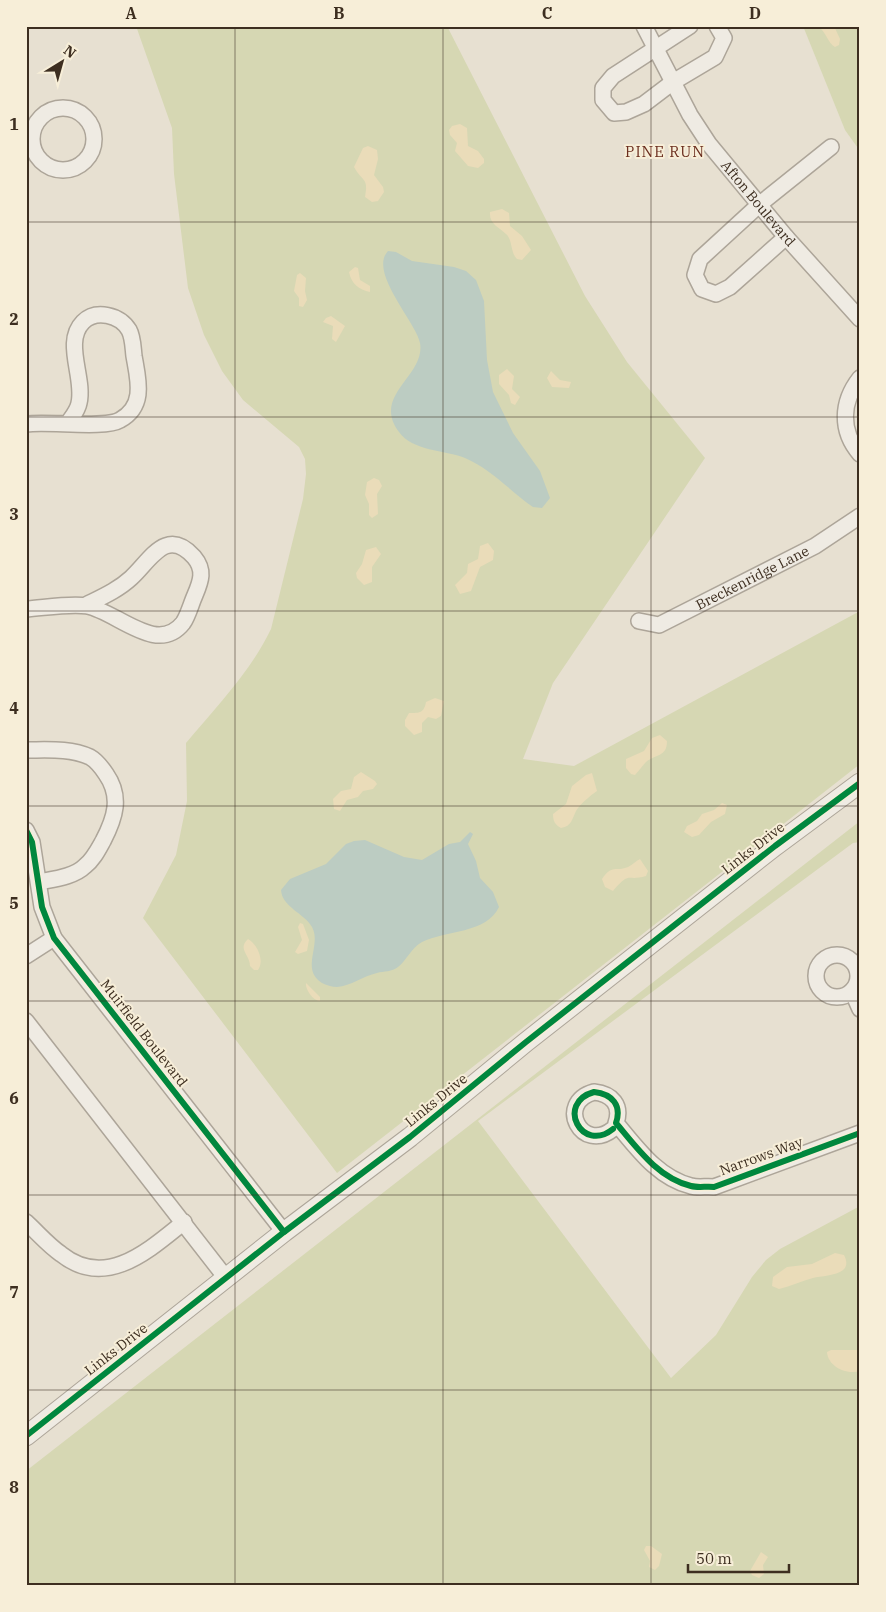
<svg xmlns="http://www.w3.org/2000/svg" width="886" height="1612" font-family="'IBM Plex Serif',serif">
	<style>
		.green { fill: #d6d7b3 }
		.sand { fill: #eadcb9 }
		.water { fill: #bcccc2 }
		.lines { fill: none; stroke-linecap: round; stroke-linejoin: round }
		.minor-casing { stroke: #ada599; stroke-width: 18 }
		.tertiary-casing { stroke: #ada599; stroke-width: 21 }
		.minor { stroke: #efebe3; stroke-width: 15 }
		.tertiary { stroke: #efebe3; stroke-width: 19 }
		.cycleway-casing { stroke: #f7eed8; stroke-width: 9 }
		.cycleway { stroke: #00873e; stroke-width: 6 }
		.grid { fill: none; stroke: #3d2e20; stroke-width: 1; stroke-opacity: 0.55 }
		.labels { text-anchor: middle; stroke-width: 4; stroke-linejoin: round; paint-order: stroke }
		.street-label { font-size: 14px; fill: #3d2e20; stroke: #f7eed8 }
		.neighbourhood-label { font-size: 15px; letter-spacing: 1px; fill: #6b2e1e; stroke: #f7eed8 }
		.neatline { fill: none; stroke: #3d2e20; stroke-width: 2 }
		.grid-label { font-size: 16px; text-anchor: middle; font-weight: bold; fill: #3d2e20 }
	</style>
	<rect width="100%" height="100%" fill="#e7e0d1"/>
	<!-- green -->
	<g class="green">
		<path d="M136,26h311l138,270 42,66 78,96 -152,225 -30,76 51,7 286,-155v153l-523,409 -194,-255 33,-63 11,-54 -1,-58c30,-36 65,-72 85,-114l32,-130 3,-25 -1,-15 -6,-12 -56,-47 -21,-29 -18,-36 -16,-47 -14,-114 -2,-46z"/>
		<polygon points="803,26 860,26 860,151 845,130"/>
		<polygon points="860,821 860,842 853,843 478,1121 671,1378 716,1335 752,1277 766,1260 780,1249 860,1206 860,1586 31,1586 26,1579 26,1471"/>
	</g>
	<!-- sand -->
	<g class="sand">
		<path d="M818,26h16l6,13 -1,6 -4,2c-7,-4 -9,-15 -17,-21z"/>
		<polygon points="460,124 467,128 468,146 478,151 484,159 484,163 478,168 468,166 455,151 457,143 450,135 449,130 452,126"/>
		<path d="M368,146l9,4 1,9 -4,16 9,12 1,5 -6,9 -6,1 -7,-5c4,-20 -3,-15 -11,-30l9,-19z"/>
		<path d="M502,209l7,4 1,13 12,10 9,14 -9,10 -5,-1c-7,-7 -4,-19 -11,-25 -7,-7 -17,-10 -16,-22z"/>
		<path d="M355,267l3,1 2,12 10,6v6c-11,-2 -19,-9 -21,-20z"/>
		<polygon points="300,273 306,278 305,291 307,300 303,307 299,306 299,298 294,291 297,275"/>
		<polygon points="331,316 345,326 336,342 332,339 333,326 323,322 326,318"/>
		<polygon points="507,369 514,376 512,389 520,397 515,405 511,403 509,395 499,384 499,375"/>
		<polygon points="551,371 560,380 571,382 569,388 552,387 547,378"/>
		<polygon points="374,478 379,480 382,486 377,494 378,514 372,518 369,515 369,504 365,495 367,482"/>
		<polygon points="488,543 494,551 493,560 480,567 471,591 460,594 455,585 467,573 468,564 478,559 480,546"/>
		<polygon points="376,547 381,554 372,567 372,582 364,585 357,578 356,573 362,564 366,550"/>
		<path d="M435,698l9,3 -3,15 -5,3 -8,-2 -6,6v9l-8,3 -9,-9v-6l4,-7c11,0 15,0 17,-11z"/>
		<path d="M660,735l7,6c0,16 -11,13 -21,21 -4,4 -7,9 -11,13l-4,-1 -5,-6v-9l18,-8 8,-13z"/>
		<polygon points="361,772 375,781 377,784 373,789 363,791 358,797 347,800 340,811 334,809 333,799 341,791 351,789 354,777"/>
		<path d="M592,773l5,18c-7,5 -16,12 -21,20 -4,8 -4,15 -15,17 -6,-3 -8,-7 -8,-14l13,-10 6,-18 14,-11z"/>
		<polygon points="722,803 727,805 725,814 711,822 699,835 692,837 684,832 687,826 697,821 702,814 714,810"/>
		<path d="M640,859l8,12 -2,5c-20,6 -15,-6 -33,15l-8,-4 -3,-8c10,-15 14,-7 26,-12 4,-2 8,-6 12,-8z"/>
		<polygon points="300,923 303,924 309,940 307,951 298,954 295,952 302,940 298,927"/>
		<path d="M248,939c9,5 17,21 10,31h-4l-4,-4c0,-11 -13,-17 -2,-27z"/>
		<path d="M306,983l14,14v4c-7,0 -15,-12 -14,-18z"/>
		<path d="M835,1253l9,2c11,21 -20,20 -31,23 -11,3 -22,8 -34,11l-7,-3 1,-9 14,-10 25,-3z"/>
		<path d="M831,1350h29v21c-13,4 -32,-4 -33,-19z"/>
		<polygon points="646,1546 651,1546 662,1554 659,1566 655,1570 649,1567 650,1561 644,1550"/>
		<polygon points="761,1552 768,1557 763,1565 764,1574 759,1578 752,1575 750,1571"/>
	</g>
	<!-- water -->
	<g class="water">
		<path d="M388,251l8,1 16,9 42,6 12,4 10,9 8,21 3,59 6,32 20,41 27,38 10,27 -8,10 -9,-1c-23,-16 -42,-38 -68,-49 -20,-8 -53,-7 -66,-26 -28,-37 27,-56 21,-89 -4,-21 -52,-71 -32,-92z"/>
		<path d="M470,832l3,2 -5,10 8,17 4,17 13,14 6,15c-13,27 -53,23 -77,35 -11,6 -15,18 -24,25 -6,5 -14,4 -21,6 -14,3 -26,13 -40,14 -5,0 -11,-2 -15,-4 -22,-14 0,-38 -10,-56 -8,-14 -30,-20 -31,-37l9,-11 36,-15 20,-20 8,-3 11,-1 39,17 18,3 27,-16 11,-2z"/>
	</g>
	<g class="lines">
		<!-- minor casing -->
		<g class="minor-casing">
			<g id="minor">
				<path id="s1" d="M644,26l46,89 19,29 77,93 74,82"/>
				<polyline points="690,26 613,76 603,88 603,100 614,113 626,112 644,104 673,82 715,57 724,38 717,26"/>
				<circle cx="63" cy="139" r="31"/>
				<polyline points="786,237 730,287 716,294 702,289 695,275 700,259 760,204 831,147"/>
				<path d="M860,378c-19,24 -20,53 0,76"/>
				<path d="M26,424c23,-3 79,5 94,-4 26,-14 18,-41 14,-64 -1,-8 -1,-19 -5,-26 -9,-15 -33,-21 -46,-8 -20,20 2,56 -4,81 -1,7 -7,14 -11,20"/>
				<path d="M26,609c17,-1 45,-6 61,-3 29,5 70,50 96,17 5,-7 8,-19 12,-28 6,-14 10,-25 -1,-38 -28,-31 -44,4 -63,21 -13,12 -29,19 -45,27"/>
				<path id="s2" d="M639,621l20,4 156,-79 45,-30"/>
				<path d="M26,750c22,0 44,-2 64,7 7,4 12,11 16,17 16,23 9,44 -3,67 -5,9 -10,19 -18,25 -11,11 -31,13 -46,16"/>
				<polyline points="26,830 32,842 42,907 54,938 284,1232"/>
				<circle cx="837" cy="976" r="21"/>
				<polyline points="26,956 54,938"/>
				<polyline points="852,991 860,1009"/>
				<polyline points="26,1021 226,1278"/>
				<path d="M613,1129c-31,25 -58,-26 -19,-37 18,2 28,13 22,31 21,25 42,55 75,63 7,2 16,0 23,1l146,-54"/>
				<path d="M26,1222c12,11 22,23 35,32 45,36 88,-4 123,-32"/>
			</g>
		</g>
		<!-- tertiary casing -->
		<g class="tertiary-casing">
			<polyline id="tertiary" points="26,1436 284,1232 410,1137 526,1042 775,846 860,783"/>
		</g>
		<!-- minor -->
		<use href="#minor" class="minor"/>
		<!-- tertiary -->
		<use href="#tertiary" class="tertiary"/>
		<!-- cycleway casing -->
		<g class="cycleway-casing">
			<g id="cycleway">
				<polyline points="26,830 32,842 42,907 54,938 284,1232"/>
				<path d="M613,1129c-31,25 -58,-26 -19,-37 18,2 28,13 22,31 21,25 42,55 75,63 7,2 16,0 23,1l146,-54"/>
				<polyline points="26,1436 284,1232 410,1137 526,1042 775,846 860,783"/>
			</g>
		</g>
		<!-- cycleway -->
		<use href="#cycleway" class="cycleway"/>
	</g>
	<!-- grid -->
	<path class="grid" d="M235,26v1560M443,26v1560M651,26v1560M26,222h834M26,417h834M26,611h834M26,806h834M26,1001h834M26,1195h834M26,1390h834"/>
	<g class="labels">
		<!-- street labels -->
		<g class="street-label">
			<text dy="5" stroke="none"><textPath href="#s1" startOffset="212">Afton Boulevard</textPath></text>
			<text dy="5" stroke="none"><textPath href="#s2" startOffset="125">Breckenridge Lane</textPath></text>
			<text transform="translate(753 848) rotate(-38)" y="5">Links Drive</text>
			<text transform="translate(144 1033) rotate(52)" y="5">Muirfield Boulevard</text>
			<text transform="translate(436 1100) rotate(-39)" y="5">Links Drive</text>
			<text transform="translate(761 1156) rotate(-20)" y="5">Narrows Way</text>
			<text transform="translate(116 1349) rotate(-38)" y="5">Links Drive</text>
		</g>
		<!-- neighbourhood labels -->
		<g class="neighbourhood-label">
			<text x="665" y="157">PINE RUN</text>
		</g>
	</g>
	<!-- border -->
	<rect width="886" height="1612" fill="none" stroke="#f7eed8" stroke-width="55"/>
	<!-- north arrow -->
	<g transform="translate(62 62) rotate(37)" stroke="#f7eed8" stroke-width="4" paint-order="stroke">
	<path d="M0-4L9 19L0 12L-9 19Z" fill="#3d2e20"/>
	<text y="-8" font-size="14" font-weight="bold" text-anchor="middle" fill="#3d2e20">N</text>
	</g>
	<!-- scale -->
	<path d="M688 1564v8h101v-8" fill="none" stroke="#3d2e20" stroke-width="2.5"/>
	<text x="696" y="1564" font-size="15" fill="#3d2e20" stroke="#f7eed8" stroke-width="4" paint-order="stroke">50 m</text>
	<rect x="28" y="28" width="830" height="1556" class="neatline"/>
	<g class="grid-label">
		<text x="131" y="19">A</text>
		<text x="339" y="19">B</text>
		<text x="547" y="19">C</text>
		<text x="755" y="19">D</text>
		<text x="14" y="130">1</text>
		<text x="14" y="325">2</text>
		<text x="14" y="520">3</text>
		<text x="14" y="714">4</text>
		<text x="14" y="909">5</text>
		<text x="14" y="1104">6</text>
		<text x="14" y="1298">7</text>
		<text x="14" y="1493">8</text>
	</g>
</svg>
